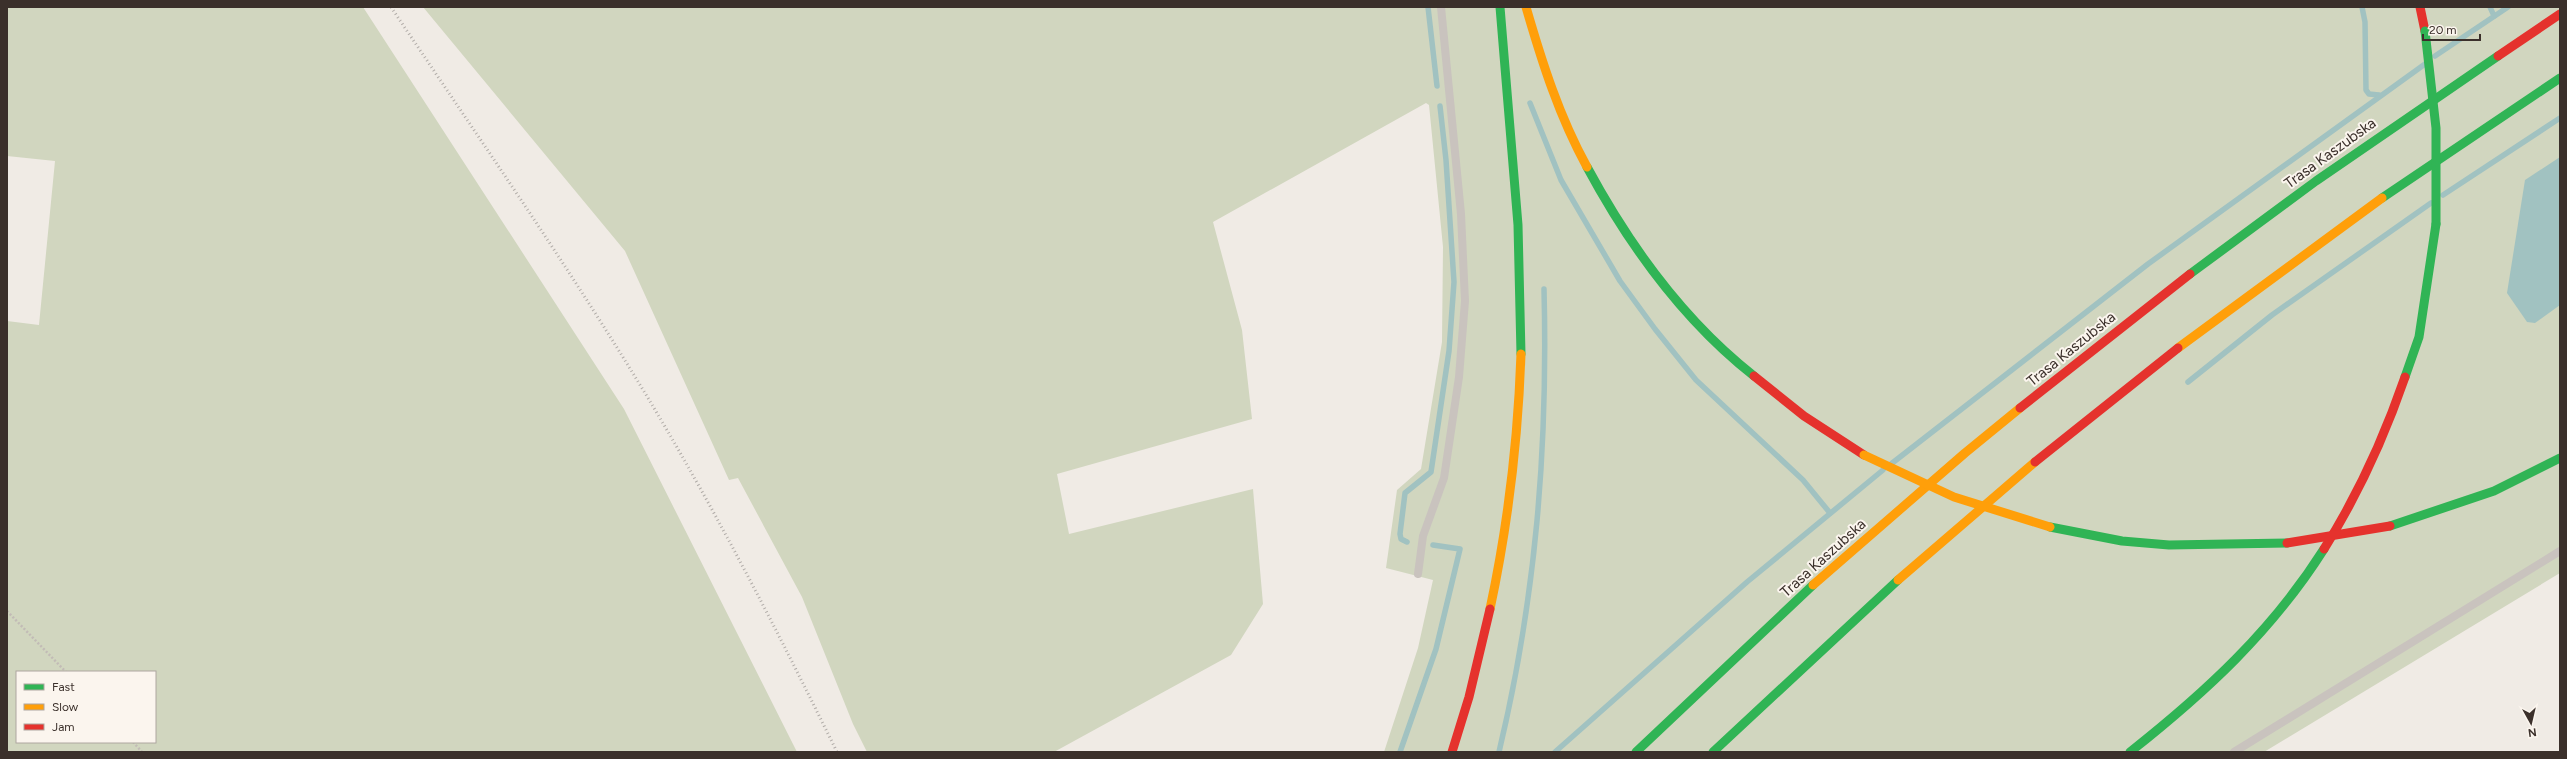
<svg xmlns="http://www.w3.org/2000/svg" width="2567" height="759" font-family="Figtree,sans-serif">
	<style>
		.green { fill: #d1d6bf; fill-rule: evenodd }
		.water { fill: #a1c2c1 }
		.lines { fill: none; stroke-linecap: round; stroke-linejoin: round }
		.stream { stroke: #a1c2c1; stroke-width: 5.5 }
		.path { stroke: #c2bbb6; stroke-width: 2.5; stroke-dasharray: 2 2; stroke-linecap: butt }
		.lane { stroke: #c9c3be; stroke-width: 8 }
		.fast { stroke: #30b455; stroke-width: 9 }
		.slow { stroke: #ff9f0a; stroke-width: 9 }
		.jam { stroke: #e5322d; stroke-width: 9 }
		.rail { stroke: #b1aca8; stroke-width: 3; stroke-dasharray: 1 3; stroke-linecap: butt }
		.fast-bridge { stroke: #30b455; stroke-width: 9 }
		.slow-bridge { stroke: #ff9f0a; stroke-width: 9 }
		.jam-bridge { stroke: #e5322d; stroke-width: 9 }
		.labels { text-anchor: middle; stroke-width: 4; stroke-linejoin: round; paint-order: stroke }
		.street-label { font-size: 15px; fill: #3b302b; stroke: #fbf5ee }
	</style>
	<rect width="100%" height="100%" fill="#f0ebe5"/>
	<!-- green -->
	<g class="green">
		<path d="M7,7h356l261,402 173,343h-790v-431l32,4 16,-164 -48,-5zM17,672h138v70h-138z"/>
		<polygon points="423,7 2560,7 2560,573 2264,752 1384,752 1418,648 1433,580 1386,568 1397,490 1421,469 1442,342 1443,247 1429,105 1426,103 1213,222 1242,330 1252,419 1057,474 1069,534 1253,489 1263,604 1231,655 1054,752 867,752 853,724 802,597 738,478 729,480 625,251"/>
	</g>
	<!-- water -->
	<polygon class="water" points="2560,157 2560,305 2535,323 2527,322 2507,293 2525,180"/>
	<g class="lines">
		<!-- stream -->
		<g class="stream">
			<polyline points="1428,7 1437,86"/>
			<polyline points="2362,7 2365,22 2366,90 2369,94 2379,95"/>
			<polyline points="2490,7 2494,16"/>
			<polyline points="2435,56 2508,7"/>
			<polyline points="1530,103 1561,180 1620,281 1655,329 1696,380 1803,480 1830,513"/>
			<polyline points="2443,195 2560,118"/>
			<polyline points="2188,382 2272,315 2431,203"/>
			<polyline points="1891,464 2148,264 2425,64"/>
			<polyline points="1407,542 1401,539 1400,534 1405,493 1431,472 1449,351 1454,282 1446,160 1440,106"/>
			<polyline points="1400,752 1436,649 1460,549 1433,545"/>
			<path d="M1499,752c37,-155 49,-304 45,-463"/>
			<polyline points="1555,752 1747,582 1883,470"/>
		</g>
		<!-- path -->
		<g class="path">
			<polyline points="7,611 66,672"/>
			<polyline points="133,742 142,752"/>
		</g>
		<!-- lane -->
		<g class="lane">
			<polyline points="1418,574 1423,536 1444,478 1459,377 1465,301 1461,214 1441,7"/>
			<polyline points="2234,752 2560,551"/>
		</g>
		<!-- fast -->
		<g class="fast">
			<polyline points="1500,7 1518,225 1521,354"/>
			<path d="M1587,167c42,78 97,154 167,209"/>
			<polyline points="2382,198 2560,78"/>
			<polyline points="2190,274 2316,181 2498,56"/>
			<polyline points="2405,377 2419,337 2436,224"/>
			<polyline points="2390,526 2494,491 2560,458"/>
			<polyline points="2050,527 2122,541 2169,545 2287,543"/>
			<polyline points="1636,752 1813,585"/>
			<polyline points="1713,752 1898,580"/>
			<path d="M2130,752c76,-60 142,-121 194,-203"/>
		</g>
		<!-- slow -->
		<g class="slow">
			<path d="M1526,7c16,55 33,109 61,160"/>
			<polyline points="2178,348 2382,198"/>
			<polyline points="1898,580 2035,462"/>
			<polyline points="1813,585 1965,453 2020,408"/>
			<path d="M1490,609c18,-84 28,-169 31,-255"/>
		</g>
		<!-- jam -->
		<g class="jam">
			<polyline points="2420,7 2425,31"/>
			<polyline points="2498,56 2560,14"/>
			<polyline points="1754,376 1804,416 1864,455"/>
			<polyline points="2020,408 2190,274"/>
			<polyline points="2035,462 2178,348"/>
			<path d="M2324,549c34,-54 60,-111 81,-172"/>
			<polyline points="1452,752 1469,697 1490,609"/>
		</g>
		<!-- rail -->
		<path class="rail" d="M391,7c87,130 176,257 257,391 69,115 130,234 189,354"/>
		<!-- fast-bridge -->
		<polyline class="fast-bridge" points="2425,31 2436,128 2436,224"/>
		<!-- slow-bridge -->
		<polyline class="slow-bridge" points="1864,455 1954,497 2050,527"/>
		<!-- jam-bridge -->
		<polyline class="jam-bridge" points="2287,543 2390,526"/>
	</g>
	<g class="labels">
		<!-- street labels -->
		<g class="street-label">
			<text transform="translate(2330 153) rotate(-36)" y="5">Trasa Kaszubska</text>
			<text transform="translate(2071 349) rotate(-39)" y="5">Trasa Kaszubska</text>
			<text transform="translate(1823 558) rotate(-42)" y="5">Trasa Kaszubska</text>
		</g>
	</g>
	<!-- border -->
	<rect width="2567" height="759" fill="none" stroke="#3b302b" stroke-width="16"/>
	<!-- legend -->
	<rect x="16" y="671" width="140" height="72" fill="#fbf5ee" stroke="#aea6a0"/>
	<rect x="24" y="684" width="20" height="6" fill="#30b455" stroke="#aea6a0"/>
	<text x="52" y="691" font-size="12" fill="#3b302b">Fast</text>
	<rect x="24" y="704" width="20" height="6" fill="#ff9f0a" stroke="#aea6a0"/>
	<text x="52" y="711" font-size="12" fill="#3b302b">Slow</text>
	<rect x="24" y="724" width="20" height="6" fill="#e5322d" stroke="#aea6a0"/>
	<text x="52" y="731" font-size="12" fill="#3b302b">Jam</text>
	<!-- north arrow -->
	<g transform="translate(2531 723) rotate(172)" stroke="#fbf5ee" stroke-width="3" paint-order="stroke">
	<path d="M0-3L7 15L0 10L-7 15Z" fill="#3b302b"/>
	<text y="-6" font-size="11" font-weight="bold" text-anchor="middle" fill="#3b302b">N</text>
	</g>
	<!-- scale -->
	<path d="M2423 34v6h57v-6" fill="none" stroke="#3b302b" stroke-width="2"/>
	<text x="2429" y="34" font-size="12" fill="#3b302b" stroke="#fbf5ee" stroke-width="3" paint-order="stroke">20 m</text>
</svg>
